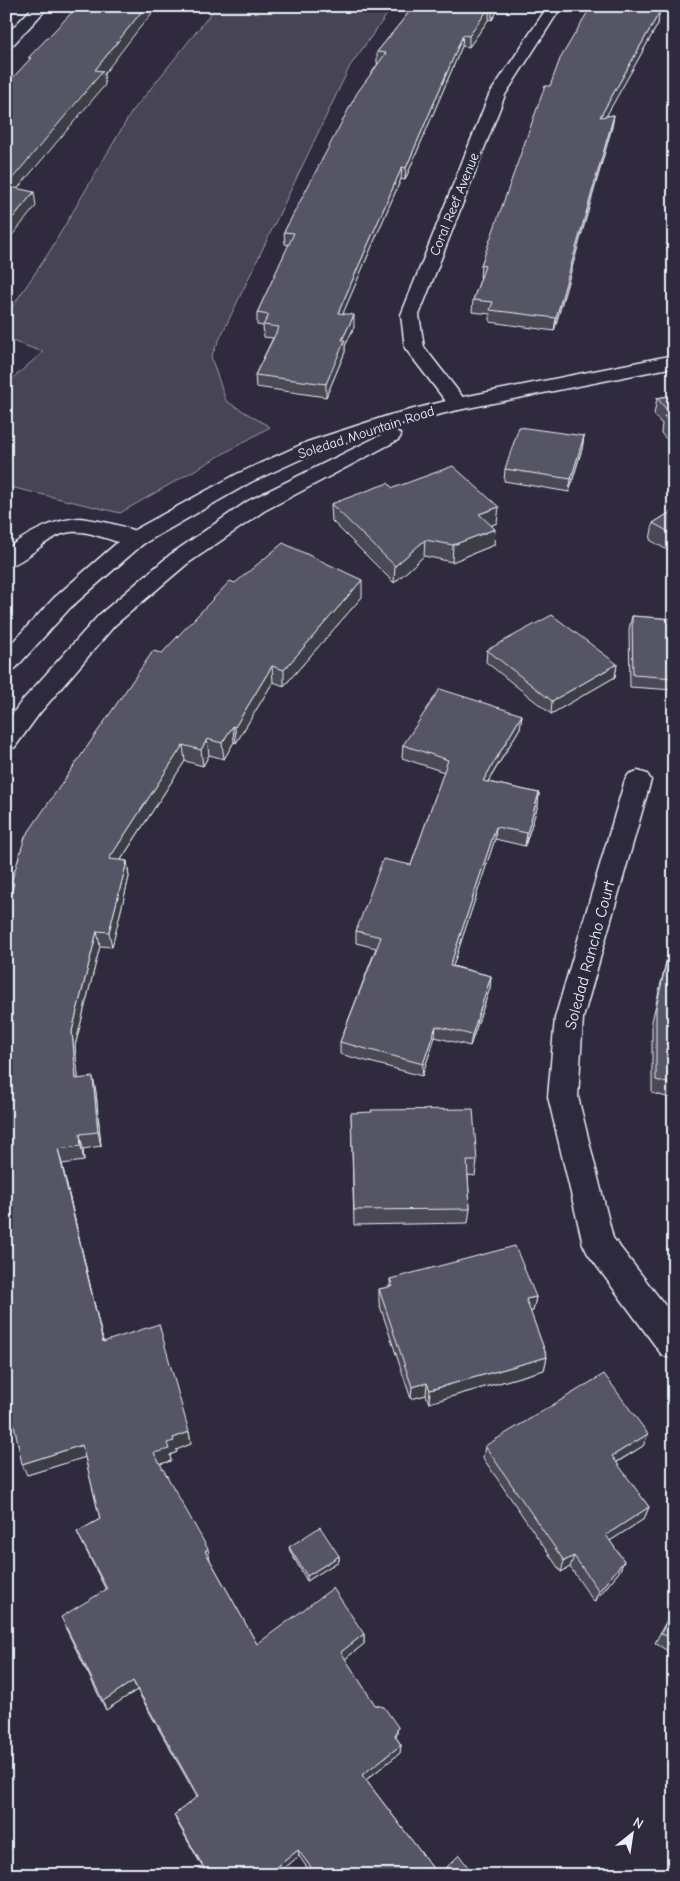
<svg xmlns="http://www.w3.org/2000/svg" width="680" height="1881" font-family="'Comic Neue',sans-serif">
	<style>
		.green { fill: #464455; stroke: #979aa6 }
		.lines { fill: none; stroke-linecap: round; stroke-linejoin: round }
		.minor-casing { stroke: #e8f1f8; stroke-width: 3 }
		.major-casing { stroke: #e8f1f8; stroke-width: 3 }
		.minor { fill: #2f2a3d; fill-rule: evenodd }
		.major { fill: #2f2a3d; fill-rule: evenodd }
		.wall { fill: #4b4957; stroke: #e8f1f8 }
		.shaded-wall { fill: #3d3c47; stroke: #e8f1f8 }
		.building { fill: #575565; stroke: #e8f1f8 }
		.labels { text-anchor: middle; stroke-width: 5; stroke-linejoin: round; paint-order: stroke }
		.far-street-label { font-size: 14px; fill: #e8f1f8; stroke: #2f2a3d }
		.street-label { font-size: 16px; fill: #e8f1f8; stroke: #2f2a3d }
	</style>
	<rect width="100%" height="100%" fill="#2f2a3d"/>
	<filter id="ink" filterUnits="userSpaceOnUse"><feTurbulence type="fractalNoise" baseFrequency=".02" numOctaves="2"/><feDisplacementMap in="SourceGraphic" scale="10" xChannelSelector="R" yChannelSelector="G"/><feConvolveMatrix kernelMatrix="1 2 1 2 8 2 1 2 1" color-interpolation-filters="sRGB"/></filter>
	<g filter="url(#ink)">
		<!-- green -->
		<polygon class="green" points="217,6 393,6 350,66 211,357 226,401 270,427 120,513 6,486 6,384 43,352 6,339 6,316 48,254 131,113"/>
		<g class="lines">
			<!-- minor casing -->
			<g class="minor-casing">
				<g id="minor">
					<polygon points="34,6 49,6 11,47 6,48 6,35"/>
					<polygon points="548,6 562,6 505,95 419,315 424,347 468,404 465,408 458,410 451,408 405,348 401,315 489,95"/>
					<path d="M80,518c15,2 58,9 66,21l-3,5c-22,5 -48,-15 -72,-12 -25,3 -41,29 -65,35v-18c23,-16 45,-29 74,-31z"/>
					<polygon points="638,771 647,774 651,780 583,1018 578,1097 613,1238 674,1317 674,1359 662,1355 588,1254 583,1244 548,1097 555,1018 625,780 629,774"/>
				</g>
			</g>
			<!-- major casing -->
			<g class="major-casing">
				<g id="major">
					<polygon points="674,355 674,367 458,410 404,423 321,450 251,482 143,544 70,608 14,670 6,672 6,649 54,598 127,534 237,474 307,442 390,415 458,398"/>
					<polygon points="391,430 398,432 401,436 398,440 264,511 187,564 115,625 39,714 15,747 6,750 6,723 21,702 99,615 171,554 248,501"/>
				</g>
			</g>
			<!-- minor -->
			<use href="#minor" class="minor"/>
			<!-- major -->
			<use href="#major" class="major"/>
		</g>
		<!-- wall -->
		<g class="wall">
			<polygon points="414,6 500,6 492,20 489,19 469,47 462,46 405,180 401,179 343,313 354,327 345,346 345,352 326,397 256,387 255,375 273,338 264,337 263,326 257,325 257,313 289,245 285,244 284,232 378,63 377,63 377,52"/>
			<polygon points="596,6 663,6 659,13 658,24 606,116 614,115 612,127 554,331 490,322 490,314 472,312 473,300 481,277 480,277 481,265 550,86"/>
			<polygon points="674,395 674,448 661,433 662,424 654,415 657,398"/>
			<polygon points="584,436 582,449 569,492 504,481 505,469"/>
			<polygon points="393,488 497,523 492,525 494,545 452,562 424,556 394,583 332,521 331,504"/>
			<polygon points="674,510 674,554 650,540 653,523"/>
			<polygon points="235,583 362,597 284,686 273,682 236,743 234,742 224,759 209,755 203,766 185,761 121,860 127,861 129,877 112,947 100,946 75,1046 78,1079 96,1092 101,1146 83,1149 84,1161 62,1164 103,1341 189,1432 191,1444 176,1450 177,1452 170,1455 171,1461 160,1464 210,1560 257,1644 364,1634 364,1644 345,1659 375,1705 398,1727 396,1737 401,1745 400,1753 366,1780 438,1875 312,1875 299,1856 276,1875 207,1875 177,1822 174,1815 197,1797 137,1690 106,1710 65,1627 106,1590 77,1532 100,1519 85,1457 27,1475 13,889 11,883 162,653"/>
			<polygon points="632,616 674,619 674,690 630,687 629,629"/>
			<polygon points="487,650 617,664 615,677 551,714 486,662"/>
			<polygon points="522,715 520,728 488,782 539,793 538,805 525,846 495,839 453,966 491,976 490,988 470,1046 435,1037 422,1076 340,1054 340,1042 376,948 356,943 356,931 411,865 444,772 402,758 403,745"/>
			<polygon points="672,936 674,936 674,1099 652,1093 652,1021"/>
			<polygon points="351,1113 477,1161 475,1176 468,1175 470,1209 468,1223 354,1225"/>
			<polygon points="390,1279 536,1297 533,1311 530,1311 547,1357 544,1370 429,1403 426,1395 411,1399 379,1303 379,1289 390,1287"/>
			<polygon points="648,1434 643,1446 616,1463 649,1507 644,1519 610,1541 624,1561 619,1572 594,1602 570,1567 561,1572 483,1458 485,1446"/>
			<polygon points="289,1547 339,1556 339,1561 307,1581 290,1551"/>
			<polygon points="674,1606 674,1655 655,1643"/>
		</g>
		<!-- shaded-wall -->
		<g class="shaded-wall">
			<polygon points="146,6 158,6 138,30 104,74 105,85 8,200 6,186 95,70"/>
			<polygon points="494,6 500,6 492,20 492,9"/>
			<polygon points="658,6 663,6 653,23 655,12"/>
			<polygon points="489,8 489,19 469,47 469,36"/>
			<polygon points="659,13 658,24 599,129 600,117"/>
			<polygon points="463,35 462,46 405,180 406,168"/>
			<polygon points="614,115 612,127 554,331 556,318"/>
			<polygon points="402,167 401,179 338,325 338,313"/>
			<polygon points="34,192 36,206 6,243 6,226"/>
			<polygon points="354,315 354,327 345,346 345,352 326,397 326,384 342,340"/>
			<polygon points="584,436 582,449 569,492 571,479"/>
			<polygon points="499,507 497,523 478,531 479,514"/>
			<polygon points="495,529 494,545 452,562 453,545"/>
			<polygon points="425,540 424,556 394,583 395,566"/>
			<polygon points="362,580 362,597 284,686 284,670"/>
			<polygon points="617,664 615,677 551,714 552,701"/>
			<polygon points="272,666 273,682 236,743 235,727"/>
			<polygon points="522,715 520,728 481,793 483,781"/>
			<polygon points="233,726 234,742 224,759 222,743"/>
			<polygon points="207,739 209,755 203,766 201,750"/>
			<polygon points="183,745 185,761 111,875 109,859"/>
			<polygon points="539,793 538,805 525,846 527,833"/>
			<polygon points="496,827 495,839 449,978 450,966"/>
			<polygon points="127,861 129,877 112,947 109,932"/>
			<polygon points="97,931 100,946 75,1046 80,1094 76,1079 72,1031"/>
			<polygon points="491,976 490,988 470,1046 472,1035"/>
			<polygon points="436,1026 435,1037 422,1076 423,1064"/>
			<polygon points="93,1077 96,1092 101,1146 98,1132"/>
			<polygon points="80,1134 83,1149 84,1161 81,1146"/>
			<polygon points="58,1149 62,1164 106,1354 103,1342"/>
			<polygon points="536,1297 533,1311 523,1313 526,1299"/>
			<polygon points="547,1357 544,1370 429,1403 430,1390"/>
			<polygon points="427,1383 426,1395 411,1399 412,1387"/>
			<polygon points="189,1432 191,1444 176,1450 177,1452 170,1455 171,1461 157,1465 154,1453 173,1438"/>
			<polygon points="648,1434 643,1446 607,1468 612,1456"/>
			<polygon points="82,1445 86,1457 27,1475 22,1464"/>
			<polygon points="649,1507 644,1519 602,1546 606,1535"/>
			<polygon points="208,1549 210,1560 205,1551"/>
			<polygon points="339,1556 339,1561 307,1581 307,1576"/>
			<polygon points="574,1556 570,1567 561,1572 564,1561"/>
			<polygon points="624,1561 619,1572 594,1602 599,1591"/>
			<polygon points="364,1634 364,1644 341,1662 341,1652"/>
			<polygon points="133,1681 137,1690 106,1710 103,1701"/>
			<polygon points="401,1745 400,1753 362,1783 362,1775"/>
			<polygon points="298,1850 299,1856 276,1875 267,1875"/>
		</g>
		<!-- building -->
		<g class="building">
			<polygon points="78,6 146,6 95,70 103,71 6,186 6,85 31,58 28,58"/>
			<polygon points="414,6 494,6 492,9 489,8 469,36 463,35 406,168 402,167 338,313 354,315 342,340 345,340 326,384 255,375 279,327 263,325 269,315 257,313 294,233 284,232 357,93 386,53 377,52"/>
			<polygon points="596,6 658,6 655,12 659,13 600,117 614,115 556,318 490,310 493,302 473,300 485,266 481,265 545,86 550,86 560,59 590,8 594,9"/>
			<polygon points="6,186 34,192 6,226"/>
			<polygon points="674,395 674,428 664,416 671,415 657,398"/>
			<polygon points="519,427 584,436 571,479 505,469"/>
			<polygon points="453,466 499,507 479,514 495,529 453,545 425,540 395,566 331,504 388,483 393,488"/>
			<polygon points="674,510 674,535 653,523"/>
			<polygon points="283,543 362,580 284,670 272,666 235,727 233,726 222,743 207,739 201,750 183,745 109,859 127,861 109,932 97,931 72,1031 76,1079 93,1077 98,1132 80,1134 81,1146 58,1149 103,1342 159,1324 189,1432 173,1438 174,1441 167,1443 169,1449 154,1453 208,1549 205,1551 257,1644 333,1588 364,1634 341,1652 375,1705 384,1707 398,1727 395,1736 401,1745 362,1775 438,1875 317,1875 298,1850 267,1875 208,1875 174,1815 198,1796 133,1681 103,1701 61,1617 107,1589 77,1532 100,1519 82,1445 22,1464 6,1385 6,911 14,883 11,883 25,837 153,651 162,653 230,581 235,583"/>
			<polygon points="552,615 617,664 552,701 487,650"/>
			<polygon points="632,616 674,619 674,678 633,675"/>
			<polygon points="440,689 522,715 483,781 539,793 527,833 496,827 450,966 491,976 472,1035 436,1026 423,1064 340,1042 381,937 356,931 383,859 411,865 448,760 403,745"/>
			<polygon points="672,936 674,936 674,1085 656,1080 656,1008"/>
			<polygon points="473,1109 477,1161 467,1161 470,1209 354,1210 351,1113 372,1112 371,1110"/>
			<polygon points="515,1246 536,1297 526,1299 547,1357 430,1390 427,1383 412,1387 379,1289 393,1286 390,1279"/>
			<polygon points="604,1374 648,1434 612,1456 649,1507 606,1535 624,1561 599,1591 574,1556 564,1561 485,1446"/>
			<polygon points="320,1527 339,1556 307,1576 289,1547"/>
			<polygon points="674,1607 674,1641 661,1633"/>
			<polygon points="459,1855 474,1875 439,1875"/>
		</g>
	</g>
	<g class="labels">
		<!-- far-street labels -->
		<g class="far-street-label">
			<text transform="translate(454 204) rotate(-68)" y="5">Coral Reef Avenue</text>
			<text transform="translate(366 432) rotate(-18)" y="5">Soledad Mountain Road</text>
		</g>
		<!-- street labels -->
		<g class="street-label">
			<text transform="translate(589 955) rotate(-75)" y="6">Soledad Rancho Court</text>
		</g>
	</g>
	<!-- margin -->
	<rect width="680" height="1881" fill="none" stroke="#2f2a3d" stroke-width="25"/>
	<rect x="12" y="12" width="655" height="1856" fill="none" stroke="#e8f1f8" stroke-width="2" filter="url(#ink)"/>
	<!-- north arrow -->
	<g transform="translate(632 1834) rotate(30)" stroke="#2f2a3d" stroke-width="4" paint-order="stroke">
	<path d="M0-4L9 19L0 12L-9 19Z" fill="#e8f1f8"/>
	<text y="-8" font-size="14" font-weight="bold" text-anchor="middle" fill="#e8f1f8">N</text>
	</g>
</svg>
